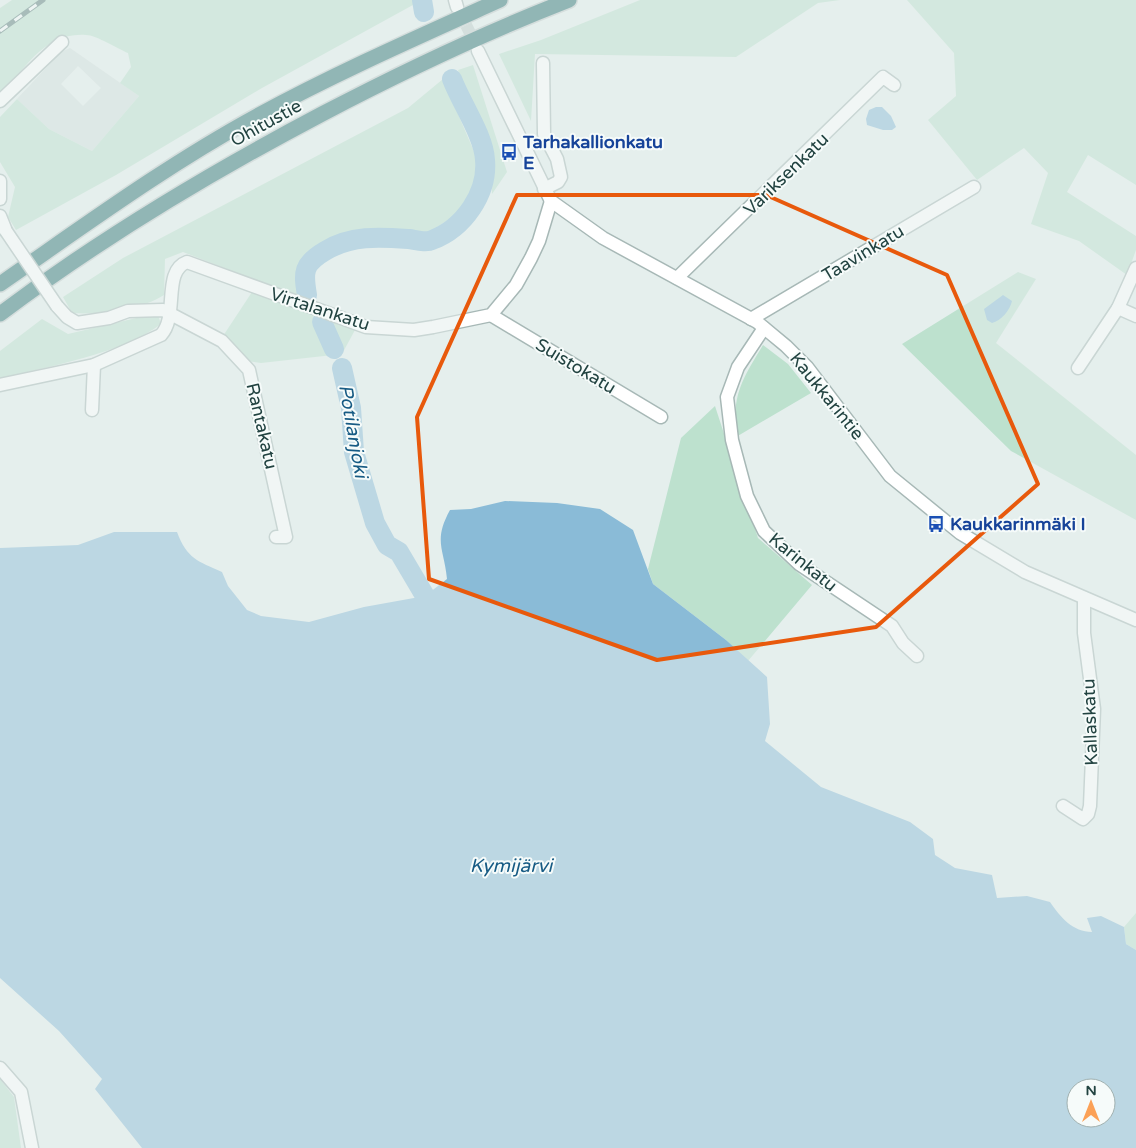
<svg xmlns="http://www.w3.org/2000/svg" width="1136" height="1148" font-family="'Varela Round',sans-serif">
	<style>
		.built { fill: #d3dfdd; fill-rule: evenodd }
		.green { fill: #bde1ce }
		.water { fill: #8abbd7; fill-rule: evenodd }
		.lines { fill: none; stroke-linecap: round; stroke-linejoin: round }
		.river { stroke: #8abbd7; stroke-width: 20 }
		.minor-tunnel { stroke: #becdcb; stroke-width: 12; stroke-dasharray: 12 6; stroke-linecap: butt }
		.minor-casing { stroke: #a7b8b6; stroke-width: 15 }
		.motorway-casing { stroke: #c1caca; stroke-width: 18 }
		.minor { stroke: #fff; stroke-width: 12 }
		.motorway { stroke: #2c7272; stroke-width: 15 }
		.rail-casing { stroke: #5d7e7c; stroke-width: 5 }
		.rail { stroke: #f6fbfa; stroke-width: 3; stroke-dasharray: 9; stroke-linecap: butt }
		.minor-bridge-casing { stroke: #a7b8b6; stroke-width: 15; stroke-linecap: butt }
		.minor-bridge { stroke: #fff; stroke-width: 12 }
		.marked { fill: none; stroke: #e8590c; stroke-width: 4; stroke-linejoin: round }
		.labels { text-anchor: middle; stroke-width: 4; stroke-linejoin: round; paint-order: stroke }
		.street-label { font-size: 18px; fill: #224341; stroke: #f6fbfa }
		.transit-label { font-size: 18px; font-weight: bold; fill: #164399; stroke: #f6fbfa; text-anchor: start }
		.water-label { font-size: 19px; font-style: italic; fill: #175b84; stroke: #f6fbfa }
	</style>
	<rect width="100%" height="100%" fill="#e5efed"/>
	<!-- built -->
	<path class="built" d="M70,48l69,48 -47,55 -43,-22 -32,-30 44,-47zM78,66l23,22 -18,18 -22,-22z"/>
	<!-- green -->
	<g class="green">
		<path d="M12,0h410l-160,88 -146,87 -100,55 -8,-13 7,-30 -15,-25v-45l17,-18 32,30 43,22 47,-55 -19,-13 11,-16 -3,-14c-10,-4 -32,-18 -42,-18 -42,-3 -61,34 -86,61v-88z"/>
		<polygon points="640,0 840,0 818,3 736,57 535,54 531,121 499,54 541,40"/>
		<polygon points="907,0 1136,0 1136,185 1088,155 1067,192 1136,236 1136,250 1127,275 1079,241 1031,224 1048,173 1024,148 977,180 928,120 956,96 954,53"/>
		<polygon points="473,65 507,172 492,194 491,149 468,99 458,70"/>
		<path d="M443,79l36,84 -3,23 -17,27 -33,21 -55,-6 -36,10 -37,26 4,34 -119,-46 -18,7 -1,36c-23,15 -64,20 -92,18l-9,-16 60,-39 285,-150z"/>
		<polygon points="1018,272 1036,279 996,343 1136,455 1136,520 1011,451 902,344"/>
		<polygon points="252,292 355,330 342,354 261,363 247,361 223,336"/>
		<path d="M149,315h9l3,9c-38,29 -113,43 -161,54v-27l42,-32 26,15z"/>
		<path d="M763,345l25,19 23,29 -75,44c-4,-43 6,-57 27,-92z"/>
		<polygon points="715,406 758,538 812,585 748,661 726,640 653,584 648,569 681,438"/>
		<polygon points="1136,913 1136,950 1126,944 1124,927"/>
		<polygon points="0,1079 14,1097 21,1148 0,1148"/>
	</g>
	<!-- water -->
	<g class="water">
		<polygon points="876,107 882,107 891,116 896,127 892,130 883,130 867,125 866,119 869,110"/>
		<path d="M1003,295l9,6c-2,9 -11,20 -20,22l-5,-3 -3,-11z"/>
		<path d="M505,501l52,2 43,6 33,21 20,54 73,56 41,37 3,47 -5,17 56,46 89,35 23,17 2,16 20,13 37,7 5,23 30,-2 23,6c10,15 23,30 42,30l-5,-14 14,-2 23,11 2,17 10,6v198h-994l-47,-59 7,-10 -43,-48 -59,-53v-430l78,-3 36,-13h63c10,27 21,29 45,40l6,14 19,24 14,6 48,6 55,-15 61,-11 22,-17c-3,-31 -14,-38 3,-69l21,-1zM1076,1088h30v30h-30z"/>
	</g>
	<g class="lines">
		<!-- river -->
		<g class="river">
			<polyline points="422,0 424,12"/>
			<path d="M307,295c-4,-23 -4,-31 18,-44 26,-16 54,-14 84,-12 7,1 17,4 23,1 32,-12 56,-47 53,-80 -1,-24 -24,-57 -33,-81"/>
			<polyline points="322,322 334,349"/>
			<polyline points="342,368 351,408 354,452 375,523 387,545 399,552 425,596"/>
		</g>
		<!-- minor-tunnel -->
		<polyline class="minor-tunnel" points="458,9 477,47"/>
		<!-- minor casing -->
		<g class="minor-casing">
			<g id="minor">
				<polyline points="455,0 457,7"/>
				<polyline points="478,51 551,201 603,238 757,322 786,346 807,367 890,476 960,533 1025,572 1136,620"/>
				<polyline points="543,63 544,134 557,159 561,177 558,182 544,189"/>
				<polyline points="0,101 62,42"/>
				<polyline points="0,181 0,199"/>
				<polyline points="0,216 6,231"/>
				<polyline points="677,278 883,77 894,85"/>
				<polyline points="57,306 67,317 77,323 109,318 128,311 163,310 222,341 249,370 286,537 276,537"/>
				<polyline points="1118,308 1136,316"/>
				<polyline points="491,315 661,417"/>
				<polyline points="751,319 974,187"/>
				<polyline points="764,328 738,367 727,397 732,440 747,496 764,531 799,564 892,626 903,643 917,656"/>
				<polyline points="1078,368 1118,308 1136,268"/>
				<path d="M0,385l94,-20 67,-30c18,-19 1,-64 26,-73l179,65 48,3 19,-3 58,-12 25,-30 15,-27 8,-17 12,-40"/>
				<polyline points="92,410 94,365"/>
				<polyline points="1063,806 1083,819 1088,814 1090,806 1094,709 1084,633 1084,598"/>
				<polyline points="0,1068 21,1092 32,1148"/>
			</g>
		</g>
		<!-- motorway casing -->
		<g class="motorway-casing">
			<g id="motorway">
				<path d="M0,284c84,-58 167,-119 257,-168 79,-43 161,-79 243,-116"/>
				<path d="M0,314c101,-76 210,-141 322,-200 80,-42 162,-81 247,-114"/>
			</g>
		</g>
		<!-- minor -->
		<use href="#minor" class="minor"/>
		<!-- motorway -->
		<use href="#motorway" class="motorway"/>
		<!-- rail casing -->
		<g class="rail-casing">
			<polyline id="rail" points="0,31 43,0"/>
		</g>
		<!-- rail -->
		<use href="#rail" class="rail"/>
		<!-- minor-bridge casing -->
		<g class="minor-bridge-casing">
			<polyline id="minor-bridge" points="6,231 57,306"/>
		</g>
		<!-- minor-bridge -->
		<use href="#minor-bridge" class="minor-bridge"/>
	</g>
	<!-- marked area -->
	<path d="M0 0H1136V1148H0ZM517,195h249l181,80 91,209 -162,143 -219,33 -228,-81 -12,-162z" fill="#e5efed" fill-opacity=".55" fill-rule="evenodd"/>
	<path class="marked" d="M517,195h249l181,80 91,209 -162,143 -219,33 -228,-81 -12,-162z"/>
	<!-- icons -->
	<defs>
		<g id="bus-bare" transform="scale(1.35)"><path d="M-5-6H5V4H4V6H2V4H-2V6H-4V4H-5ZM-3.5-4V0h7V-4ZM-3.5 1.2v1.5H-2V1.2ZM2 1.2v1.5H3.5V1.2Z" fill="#1a4fb4" stroke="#f6fbfa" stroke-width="2.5" paint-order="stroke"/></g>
	</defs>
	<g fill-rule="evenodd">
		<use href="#bus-bare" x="509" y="152"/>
		<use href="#bus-bare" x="936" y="524"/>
	</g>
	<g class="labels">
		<!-- street labels -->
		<g class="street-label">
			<text transform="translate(266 123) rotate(-29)" y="6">Ohitustie</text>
			<text transform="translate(786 174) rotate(-44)" y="6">Variksenkatu</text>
			<text transform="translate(863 253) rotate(-31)" y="6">Taavinkatu</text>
			<text transform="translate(320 309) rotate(18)" y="6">Virtalankatu</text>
			<text transform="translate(576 366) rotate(31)" y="6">Suistokatu</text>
			<text transform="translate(827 396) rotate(51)" y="6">Kaukkarintie</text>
			<text transform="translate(262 426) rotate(77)" y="6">Rantakatu</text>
			<text transform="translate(803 562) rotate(39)" y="6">Karinkatu</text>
			<text transform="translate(1090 722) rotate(-92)" y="6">Kallaskatu</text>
		</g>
		<!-- transit labels -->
		<g class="transit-label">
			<text x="523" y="148">Tarhakallionkatu<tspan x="523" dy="21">E</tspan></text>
			<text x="950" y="530">Kaukkarinmäki I</text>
		</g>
		<!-- water labels -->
		<g class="water-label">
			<text transform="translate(354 431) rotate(80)" y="7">Potilanjoki</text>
			<text x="511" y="872">Kymijärvi</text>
		</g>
	</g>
	<!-- north arrow -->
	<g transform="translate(1091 1103)"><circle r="24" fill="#f6fbfa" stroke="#a1b1b0"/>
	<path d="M0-4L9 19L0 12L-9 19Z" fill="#fba157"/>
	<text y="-8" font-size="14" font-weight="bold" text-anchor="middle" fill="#224341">N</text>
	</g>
</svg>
